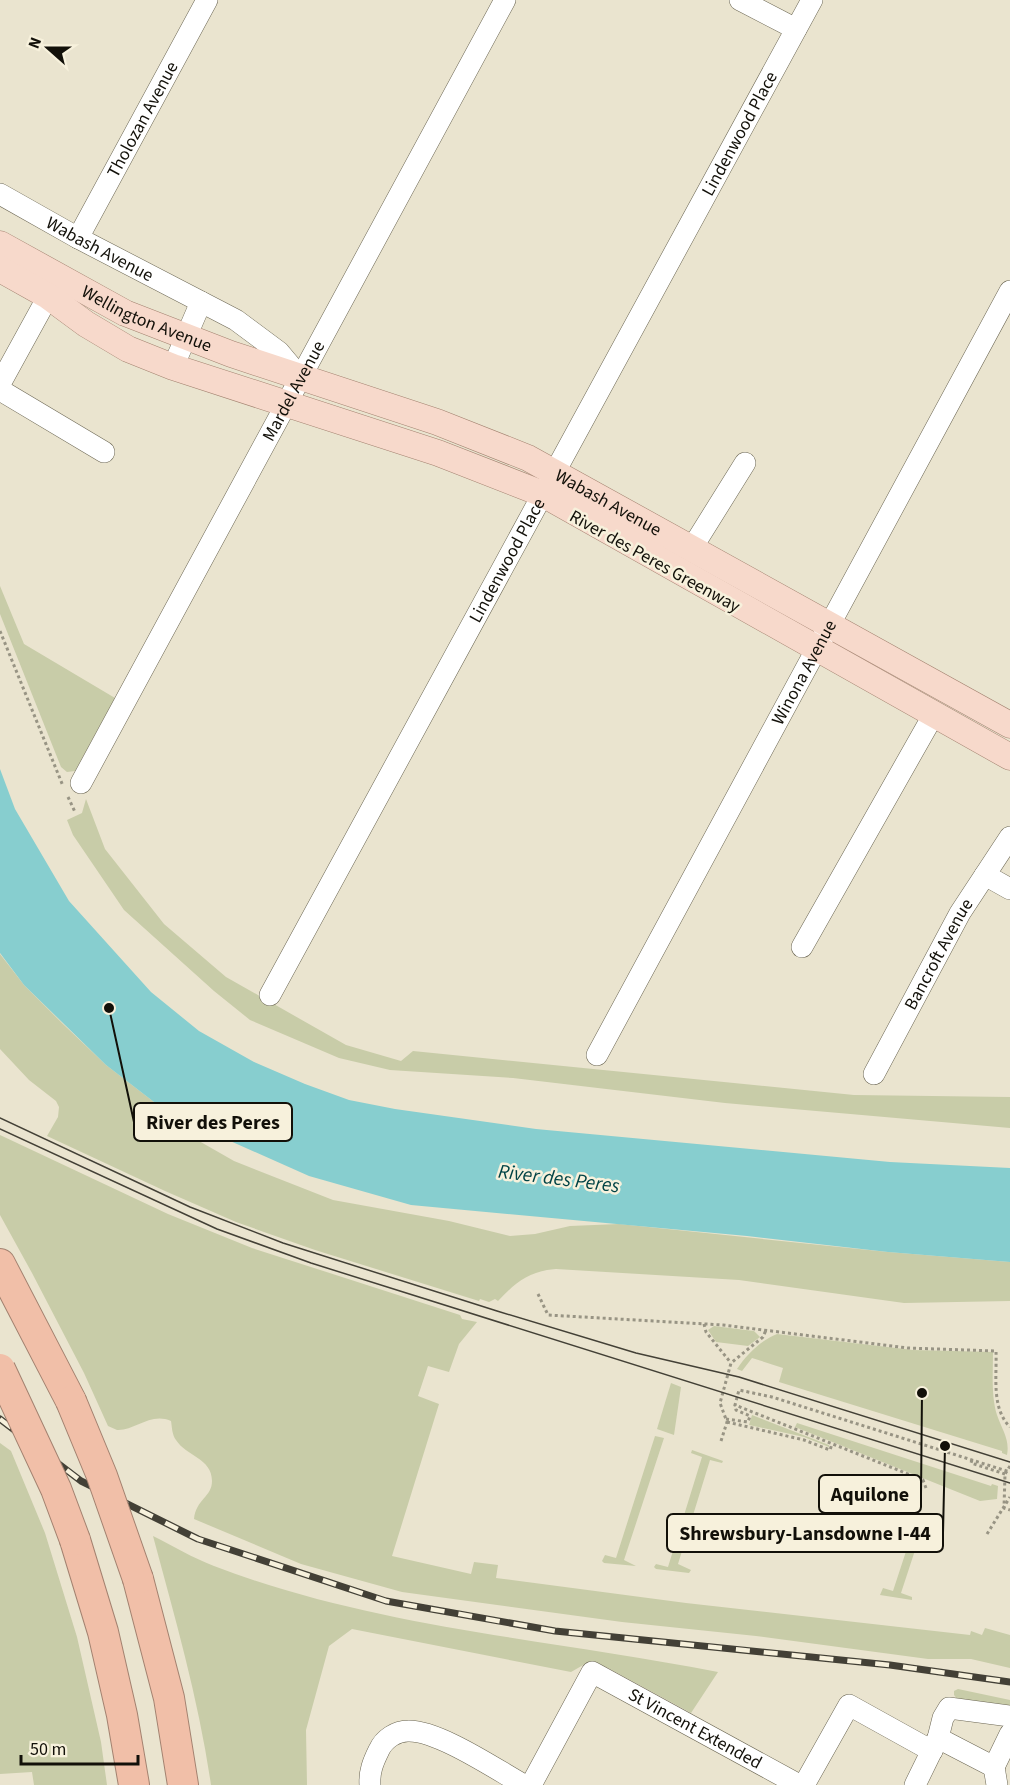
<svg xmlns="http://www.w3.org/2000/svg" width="1010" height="1785" font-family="'Source Sans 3',sans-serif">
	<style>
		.green { fill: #c8cca8 }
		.water { fill: #87cecf }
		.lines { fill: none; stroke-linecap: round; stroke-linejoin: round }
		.minor-casing { stroke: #6b6653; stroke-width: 22 }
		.major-casing { stroke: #a38270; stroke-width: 27 }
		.highway-casing { stroke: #a38270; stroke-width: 32 }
		.path { stroke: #989484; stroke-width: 3; stroke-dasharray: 3 3; stroke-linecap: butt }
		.minor { stroke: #fff; stroke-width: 21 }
		.major { stroke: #f7d9cb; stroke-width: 26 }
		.highway { stroke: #f1bfa8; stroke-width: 30 }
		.tram { stroke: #434036; stroke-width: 1.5 }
		.rail-casing { stroke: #434036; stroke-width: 7 }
		.rail { stroke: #f7f1dc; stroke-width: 4.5; stroke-dasharray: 14; stroke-linecap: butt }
		.highway-bridge-casing { stroke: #a38270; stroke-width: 32; stroke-linecap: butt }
		.highway-bridge { stroke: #f1bfa8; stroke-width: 30 }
		.labels { text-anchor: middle; stroke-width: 5; stroke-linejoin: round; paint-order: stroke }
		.street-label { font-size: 18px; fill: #121009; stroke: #f7f1dc }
		.water-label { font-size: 20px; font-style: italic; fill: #004345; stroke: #f7f1dc }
		.leader { fill: none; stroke: #121009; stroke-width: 2 }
		.callout-dot { fill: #121009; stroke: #f7f1dc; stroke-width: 2 }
		.callout { fill: #f7f1dc; stroke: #121009; stroke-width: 2 }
		.callout-label { font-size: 20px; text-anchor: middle; font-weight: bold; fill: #121009 }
	</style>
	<rect width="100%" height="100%" fill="#eae4cf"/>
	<!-- green -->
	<g class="green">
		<polygon points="0,586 24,644 115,698 75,771 67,772 61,767 0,614"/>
		<polygon points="86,799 105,849 164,924 226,977 346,1045 401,1061 413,1051 854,1095 1010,1097 1010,1128 725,1103 513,1078 390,1070 339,1058 250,1020 214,991 124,910 73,835 67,820 82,813"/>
		<path d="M0,954l24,31 39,39 43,41 48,37 38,35 42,24 99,39 116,21 61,15 25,-2 35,-8 49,-2 269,28 122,10v39l-106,2 -165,-23 -183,-11c-27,2 -41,14 -58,32l-3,-2 -6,3 -9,-3 -1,2 -164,-51 -79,-28 -71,-31 -118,-55 11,-19 1,-10 -3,-6 -27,-21 -29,-31z"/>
		<path d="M0,1135l168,79 84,34 208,67 2,4 15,3 -18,22 -10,28 -21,-6 -10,30 21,8 -47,152 79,18 3,-12 24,3 -2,13 190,25 284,32 1,-4 11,4 3,-7 25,7v33l-39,-9h-43l-172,-23 -134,-14 -220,-30 -101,-28 -107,-45c2,-20 18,-22 18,-38 0,-23 -26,-25 -36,-41 -4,-5 -4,-13 -5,-19 -21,-9 -36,10 -54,9 -3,-1 -6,-3 -9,-4l-24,-53 -52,-100 -32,-58z"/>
		<polygon points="714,1326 754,1331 760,1337 748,1346 716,1342 708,1330"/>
		<path d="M777,1334l136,16 80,2c0,21 -2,44 4,63 5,15 13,24 10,40l-5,-2v-2l-223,-69 4,-14 -31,-10 -10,13 -5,-2c10,-15 23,-28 40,-35z"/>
		<polygon points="671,1383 681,1387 674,1435 657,1429"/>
		<polygon points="752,1415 829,1445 829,1447 804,1437 749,1425"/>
		<polygon points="797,1423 991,1486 992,1484 998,1486 997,1499 980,1501 795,1427"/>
		<polygon points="655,1436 664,1438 624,1560 636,1566 604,1563 602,1561 605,1555 616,1558"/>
		<polygon points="0,1443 11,1451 45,1533 77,1637 101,1742 107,1785 34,1785 32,1772 0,1774"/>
		<polygon points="692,1450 723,1461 722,1463 710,1460 678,1564 691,1570 689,1573 656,1569 654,1567 656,1564 668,1567 702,1457 691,1453"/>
		<polygon points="904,1517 935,1528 933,1529 923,1526 901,1593 912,1597 912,1600 880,1595 883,1588 893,1591 915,1524 904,1520"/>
		<path d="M153,1536c20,10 40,22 61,30 162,62 335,73 504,106l-27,41 -83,-45 -23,-4 -14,8 -219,-43 -23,17 -23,84 1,55h-96c-12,-84 -36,-167 -58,-249z"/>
		<polygon points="958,1689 1010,1700 1010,1707 958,1700 954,1695 954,1691"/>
	</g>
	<!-- water -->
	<polygon class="water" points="0,769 15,809 69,901 151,992 199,1031 254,1062 305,1084 349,1100 395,1109 536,1129 890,1162 1010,1168 1010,1262 888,1252 747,1236 411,1205 309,1176 219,1136 154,1102 106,1065 24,985 0,953"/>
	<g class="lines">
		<!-- minor casing -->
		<g class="minor-casing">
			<g id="minor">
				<polyline points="740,0 796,29"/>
				<path id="s1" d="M0,194l78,44 158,82 43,32 21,25"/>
				<path id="s2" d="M78,238l129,-238"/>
				<polyline points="173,367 201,302"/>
				<polyline points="0,384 56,282"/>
				<polyline points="0,390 104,452"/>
				<polyline points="692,548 745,463"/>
				<path id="s3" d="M81,783l424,-783"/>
				<polyline points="985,875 1010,889"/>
				<polyline points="802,947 934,714"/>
				<path id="s4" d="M270,995l542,-995"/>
				<path id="s5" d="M597,1055l413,-764"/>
				<path id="s6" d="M874,1074l86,-161 50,-76"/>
				<polyline points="938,1738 943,1718 949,1708 1010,1716"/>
				<polyline points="994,1767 997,1785"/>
				<path d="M370,1785c-1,-13 3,-23 9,-35 5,-11 17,-19 29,-19 30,-1 89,39 116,54"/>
				<path id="s7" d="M531,1785l61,-113 207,113"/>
				<polyline points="804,1785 849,1705 932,1751"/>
				<polyline points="915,1785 938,1738 994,1767 1010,1734"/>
			</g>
		</g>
		<!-- major casing -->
		<g class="major-casing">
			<g id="major">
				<path id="s8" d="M0,244l125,69 106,41 206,68 91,36 482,267"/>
				<polyline points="0,269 48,296 86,324 128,349 173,367 438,453 543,494 1010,757"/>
			</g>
		</g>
		<!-- highway casing -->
		<g class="highway-casing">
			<g id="highway">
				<polyline points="0,1264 71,1401"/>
				<polyline points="75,1540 103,1632 122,1715 134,1785"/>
				<polyline points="138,1579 169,1698 183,1785"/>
			</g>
		</g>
		<!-- path -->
		<g class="path">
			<polyline points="0,631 63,786"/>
			<polyline points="68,797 75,812"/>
			<path d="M538,1294l10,21 175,10 185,23 88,3c1,25 -5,57 14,76"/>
			<polyline points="704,1324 706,1332 731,1363"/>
			<polyline points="726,1419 748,1422 750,1416 736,1410 735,1405"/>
			<polyline points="727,1422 804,1440 830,1450 832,1444"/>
			<polyline points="721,1441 727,1422 720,1403 731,1363 763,1337 766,1330"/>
			<polyline points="972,1460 971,1463 1005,1474"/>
			<polyline points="1010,1466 1005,1474 1004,1508 1010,1510"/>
			<polyline points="926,1488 923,1480 735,1405 739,1390 772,1397 1010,1472"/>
			<polyline points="987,1534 1010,1497"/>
		</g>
		<!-- minor -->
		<use href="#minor" class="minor"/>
		<!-- major -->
		<use href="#major" class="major"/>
		<!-- highway -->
		<use href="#highway" class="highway"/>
		<!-- tram -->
		<g class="tram">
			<polyline points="0,1118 190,1207 283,1243 497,1311 636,1353 739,1377 1010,1462"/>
			<polyline points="0,1129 217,1229 311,1263 1010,1483"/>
		</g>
		<!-- rail casing -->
		<g class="rail-casing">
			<polyline id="rail" points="0,1419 81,1481 198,1539 386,1601 555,1631 890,1665 1010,1682"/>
		</g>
		<!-- rail -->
		<use href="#rail" class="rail"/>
		<!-- highway-bridge casing -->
		<g class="highway-bridge-casing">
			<g id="highway-bridge">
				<polyline points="0,1369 56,1489 75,1540"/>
				<polyline points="71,1401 102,1476 138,1579"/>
			</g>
		</g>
		<!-- highway-bridge -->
		<use href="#highway-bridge" class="highway-bridge"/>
	</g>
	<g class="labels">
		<!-- street labels -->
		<g class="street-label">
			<text dy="6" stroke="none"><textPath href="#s2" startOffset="135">Tholozan Avenue</textPath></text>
			<text dy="6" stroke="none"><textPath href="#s4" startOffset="981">Lindenwood Place</textPath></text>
			<text dy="6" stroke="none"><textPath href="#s1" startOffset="114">Wabash Avenue</textPath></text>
			<text dy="6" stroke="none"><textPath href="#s8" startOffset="165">Wellington Avenue</textPath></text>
			<text dy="6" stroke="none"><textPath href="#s3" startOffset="446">Mardel Avenue</textPath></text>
			<text dy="6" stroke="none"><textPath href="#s8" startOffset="663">Wabash Avenue</textPath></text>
			<text dy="6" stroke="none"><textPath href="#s4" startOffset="495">Lindenwood Place</textPath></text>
			<text transform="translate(655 561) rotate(29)" y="6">River des Peres Greenway</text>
			<text dy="6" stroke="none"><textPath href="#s5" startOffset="435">Winona Avenue</textPath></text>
			<text dy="6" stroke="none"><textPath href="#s6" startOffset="136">Bancroft Avenue</textPath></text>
			<text dy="6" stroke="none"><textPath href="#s7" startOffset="246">St Vincent Extended</textPath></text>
		</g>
		<!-- water labels -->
		<g class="water-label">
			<text transform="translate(559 1178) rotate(7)" y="7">River des Peres</text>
		</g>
	</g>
	<!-- callouts -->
	<path class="leader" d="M109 1008L134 1122M922 1393L921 1494M945 1446L943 1533"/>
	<g class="callout-dot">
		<circle cx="109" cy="1008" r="6"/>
		<circle cx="922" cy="1393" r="6"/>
		<circle cx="945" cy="1446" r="6"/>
	</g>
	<g class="callout">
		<rect x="134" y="1103" width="158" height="38" rx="6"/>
		<rect x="819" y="1475" width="102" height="38" rx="6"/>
		<rect x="667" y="1514" width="276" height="38" rx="6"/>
	</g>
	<g class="callout-label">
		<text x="213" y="1129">River des Peres</text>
		<text x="870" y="1501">Aquilone</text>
		<text x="805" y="1540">Shrewsbury-Lansdowne I-44</text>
	</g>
	<!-- north arrow -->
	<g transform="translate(48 48) rotate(291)" stroke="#f7f1dc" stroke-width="4.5" paint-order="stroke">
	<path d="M0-4.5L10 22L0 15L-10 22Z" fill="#121009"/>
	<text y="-9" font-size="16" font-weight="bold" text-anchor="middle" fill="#121009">N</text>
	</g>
	<!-- scale -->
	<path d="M21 1755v9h117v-9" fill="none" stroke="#121009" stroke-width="3"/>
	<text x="30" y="1755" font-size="18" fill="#121009" stroke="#f7f1dc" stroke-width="4.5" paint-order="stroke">50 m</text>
</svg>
